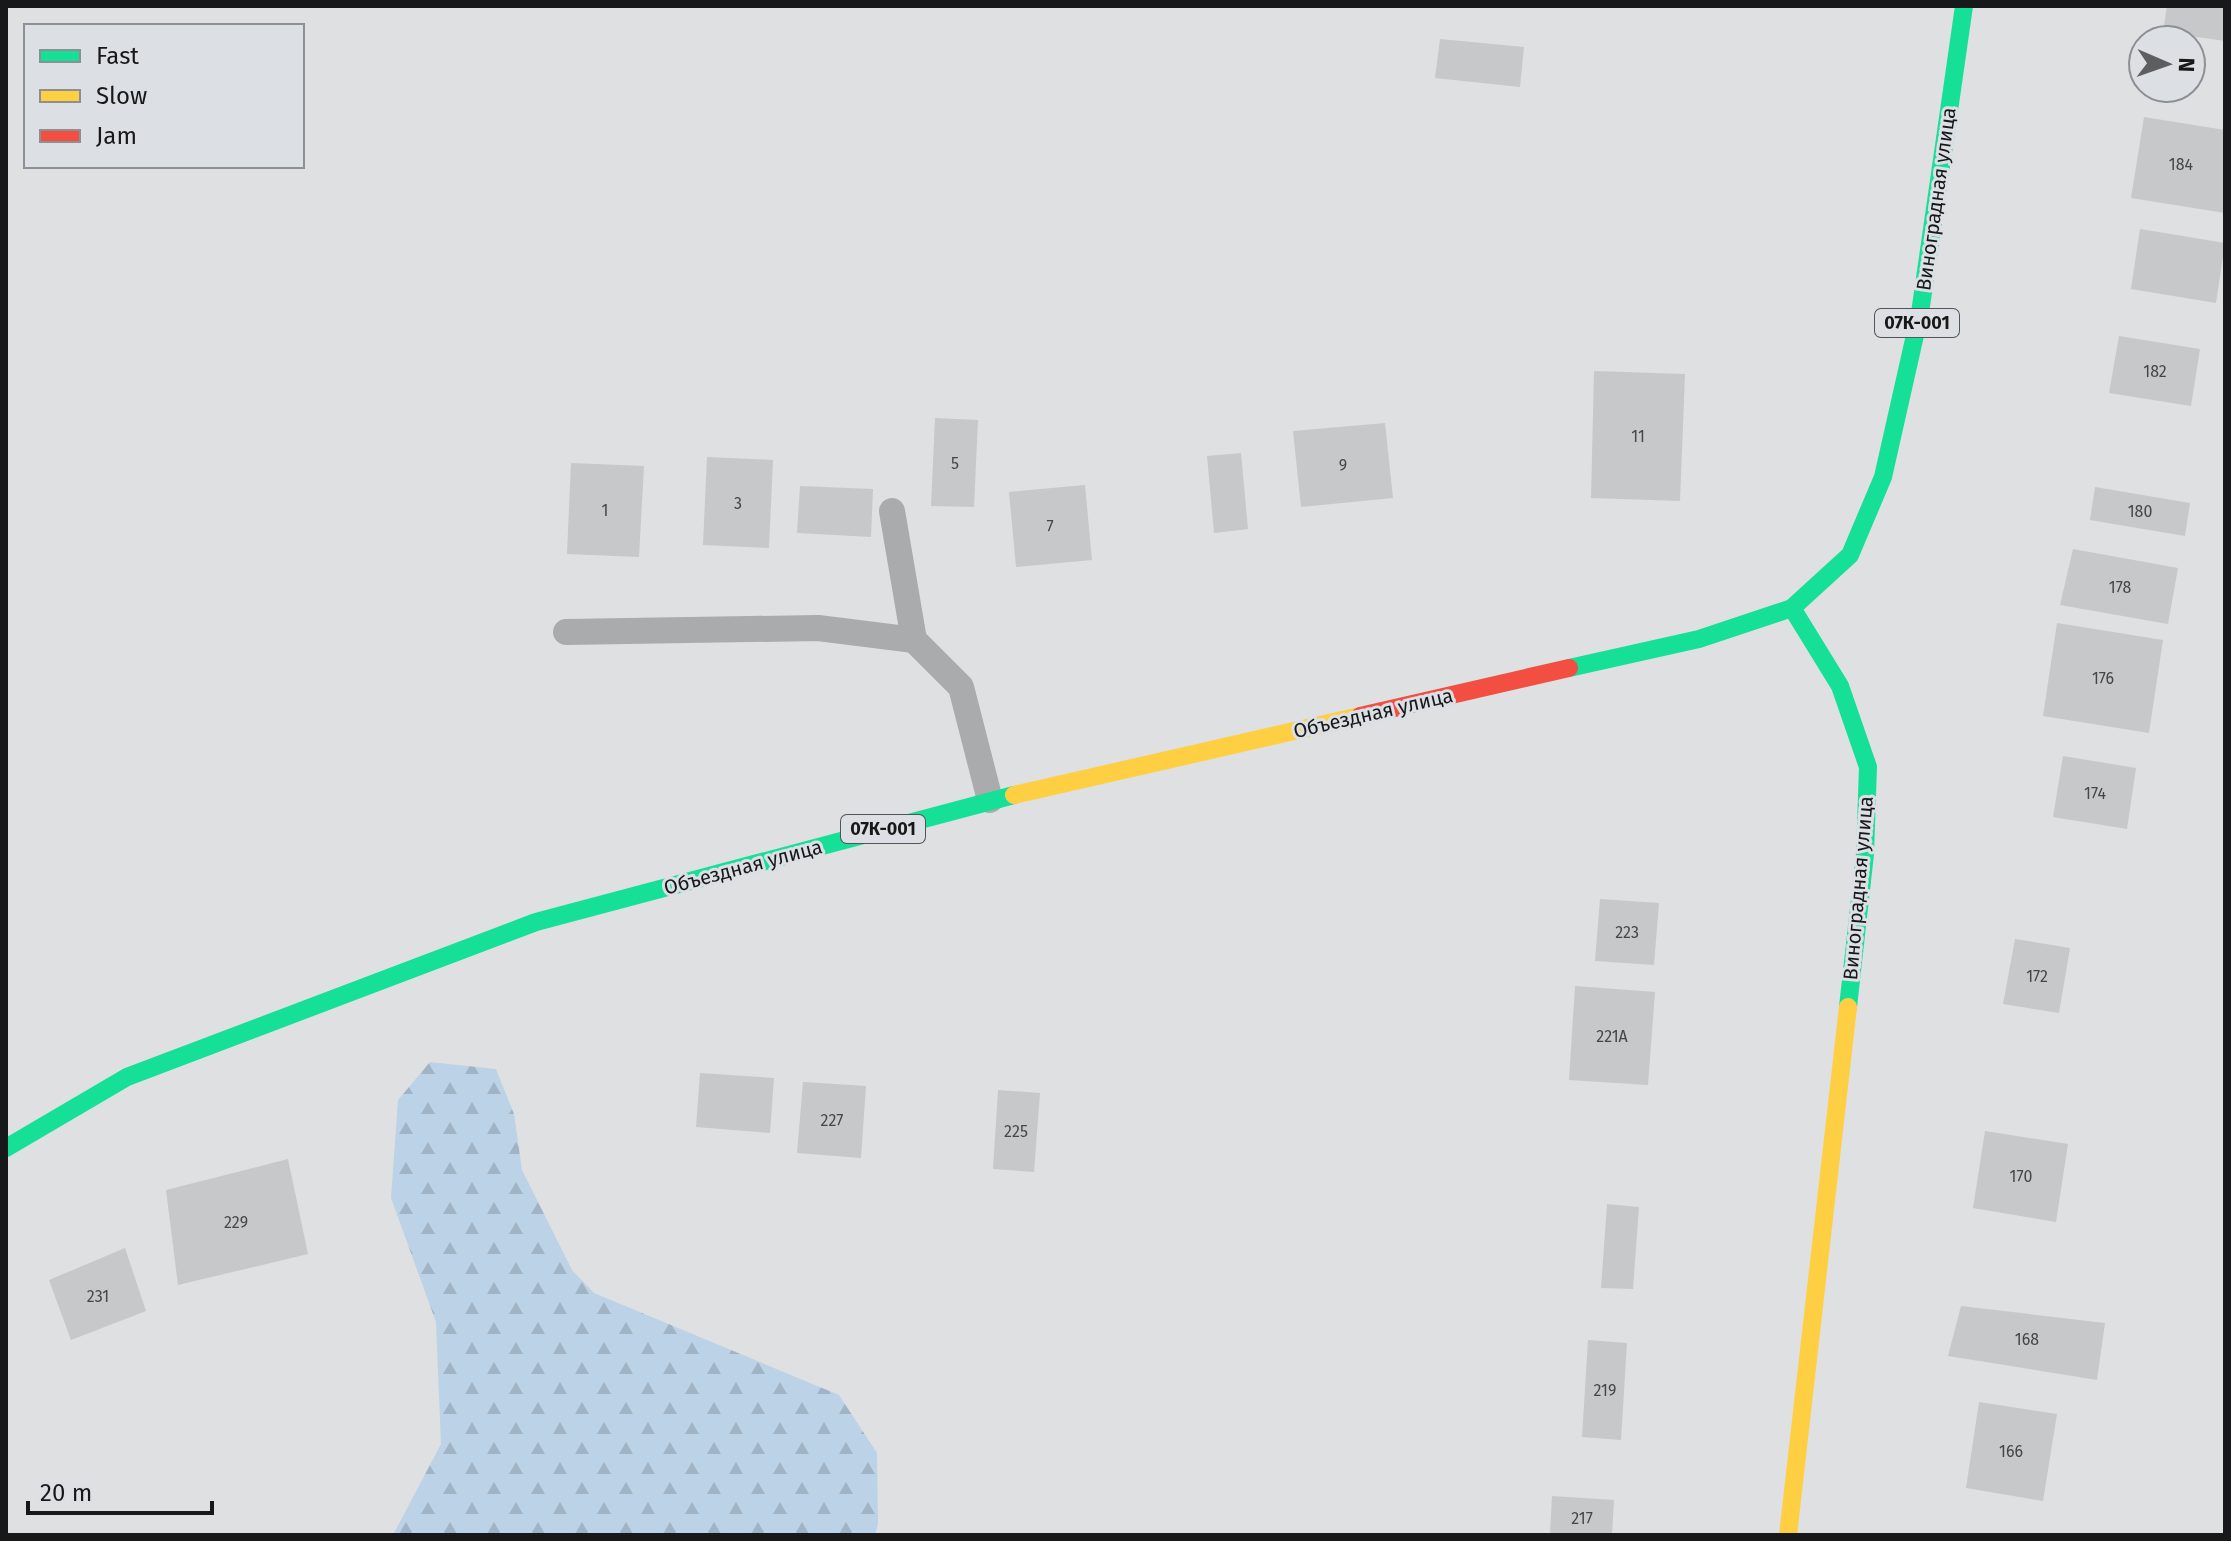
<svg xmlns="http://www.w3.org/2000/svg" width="2231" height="1541" font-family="'Fira Sans',sans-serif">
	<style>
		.forest { fill: url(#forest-firs) }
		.building { fill: #c6c8c9 }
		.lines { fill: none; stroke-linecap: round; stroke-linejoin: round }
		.lane { stroke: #aaabac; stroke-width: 26 }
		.fast { stroke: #16e098; stroke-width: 18 }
		.slow { stroke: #ffcf43; stroke-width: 18 }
		.jam { stroke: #f24e42; stroke-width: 18 }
		.labels { text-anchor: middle; stroke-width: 6; stroke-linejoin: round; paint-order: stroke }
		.number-label { font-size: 16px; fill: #444648 }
		.shield { fill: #dce0e4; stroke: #525457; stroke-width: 2 }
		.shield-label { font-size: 18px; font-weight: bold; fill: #17181a }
		.street-label { font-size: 20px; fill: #17181a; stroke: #dce0e4 }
	</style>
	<defs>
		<pattern id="forest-firs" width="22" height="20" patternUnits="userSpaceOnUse" patternTransform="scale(2)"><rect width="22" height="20" fill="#bcd2e6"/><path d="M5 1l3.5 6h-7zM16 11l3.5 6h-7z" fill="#a1b4c5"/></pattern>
	</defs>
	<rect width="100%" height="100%" fill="#dee0e2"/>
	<!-- forest -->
	<polygon class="forest" points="430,1062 496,1069 514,1114 522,1170 572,1270 594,1293 839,1395 877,1453 878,1524 875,1535 393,1535 441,1444 436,1322 391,1198 398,1100"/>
	<!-- building -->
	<g class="building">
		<polygon points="2167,6 2225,6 2225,41 2163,32"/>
		<polygon points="1440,39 1524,47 1520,87 1435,78"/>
		<polygon points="2144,117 2225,130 2225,213 2131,198"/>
		<polygon points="2140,229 2225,243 2216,303 2131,289"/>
		<polygon points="2119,336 2200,349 2191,406 2109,393"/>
		<polygon points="1594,371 1685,374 1680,501 1591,498"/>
		<polygon points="935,418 978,420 974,507 931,506"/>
		<polygon points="1385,423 1393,498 1301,507 1293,431"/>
		<polygon points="1241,453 1248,529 1214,533 1207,456"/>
		<polygon points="707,457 773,460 769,548 703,545"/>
		<polygon points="571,463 644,466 639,557 567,554"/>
		<polygon points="1085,485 1092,560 1016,567 1009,492"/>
		<polygon points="800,486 873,489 871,537 797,533"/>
		<polygon points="2095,487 2190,503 2185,536 2090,520"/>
		<polygon points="2073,549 2178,568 2168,624 2060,605"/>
		<polygon points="2057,623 2163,640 2149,733 2043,716"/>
		<polygon points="2063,756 2136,768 2127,829 2053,817"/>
		<polygon points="1600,899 1659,903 1654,965 1595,961"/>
		<polygon points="2015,939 2070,948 2059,1013 2003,1004"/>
		<polygon points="1575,986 1655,992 1648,1085 1569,1080"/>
		<polygon points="700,1073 774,1078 770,1133 696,1127"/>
		<polygon points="803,1082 866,1086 861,1158 797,1153"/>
		<polygon points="998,1090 1040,1093 1034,1172 993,1169"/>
		<polygon points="1985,1131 2068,1144 2056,1222 1973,1208"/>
		<polygon points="288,1159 308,1254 178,1285 166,1190"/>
		<polygon points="1607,1204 1639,1207 1633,1289 1601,1288"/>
		<polygon points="125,1248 146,1311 71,1340 49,1280"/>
		<polygon points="1961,1306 2105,1323 2097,1380 1948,1356"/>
		<polygon points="1588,1340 1627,1343 1621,1440 1582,1437"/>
		<polygon points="1979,1402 2057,1414 2043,1501 1966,1488"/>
		<polygon points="1552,1496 1614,1500 1612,1535 1550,1535"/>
	</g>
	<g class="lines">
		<!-- lane -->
		<g class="lane">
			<polyline points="892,511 914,640 961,687 990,800"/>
			<polyline points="566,632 818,628 914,640"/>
		</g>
		<!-- fast -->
		<g class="fast">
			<polyline points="1792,608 1840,686 1868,767 1865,854 1848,1007"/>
			<polyline points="1569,668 1699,639 1792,608 1850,555 1883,477 1920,313 1964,6"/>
			<polyline points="6,1148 127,1077 536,922 1014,795"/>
		</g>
		<!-- slow -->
		<g class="slow">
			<polyline points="1014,795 1360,716"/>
			<polyline points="1788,1535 1848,1007"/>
		</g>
		<!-- jam -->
		<polyline class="jam" points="1360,716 1569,668"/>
	</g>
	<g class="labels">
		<!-- number labels -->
		<g class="number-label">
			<text x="2181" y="170">184</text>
			<text x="2155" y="377">182</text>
			<text x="1638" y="442">11</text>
			<text x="955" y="469">5</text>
			<text x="1343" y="471">9</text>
			<text x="738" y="509">3</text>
			<text x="605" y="516">1</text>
			<text x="2140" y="517">180</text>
			<text x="1050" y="532">7</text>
			<text x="2120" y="593">178</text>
			<text x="2103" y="684">176</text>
			<text x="2095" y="799">174</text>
			<text x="1627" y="938">223</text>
			<text x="2037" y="982">172</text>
			<text x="1612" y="1042">221А</text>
			<text x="832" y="1126">227</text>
			<text x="1016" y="1137">225</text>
			<text x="2021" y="1182">170</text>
			<text x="236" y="1228">229</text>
			<text x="98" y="1302">231</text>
			<text x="2027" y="1345">168</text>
			<text x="1605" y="1396">219</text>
			<text x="2011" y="1457">166</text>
			<text x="1582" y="1524">217</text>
		</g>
		<!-- shield labels -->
		<g class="shield">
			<rect x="1875" y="309" width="84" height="28" rx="6"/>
			<rect x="841" y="815" width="84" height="28" rx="6"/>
		</g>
		<g class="shield-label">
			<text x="1917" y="329">07К-001</text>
			<text x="883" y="835">07К-001</text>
		</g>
		<!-- street labels -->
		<g class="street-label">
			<text transform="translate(1936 199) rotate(-82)" y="7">Виноградная улица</text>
			<text transform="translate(1373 713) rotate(-13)" y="7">Объездная улица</text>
			<text transform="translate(743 867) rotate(-15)" y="7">Объездная улица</text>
			<text transform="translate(1858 888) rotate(-85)" y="7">Виноградная улица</text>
		</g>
	</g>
	<!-- border -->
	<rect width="2231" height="1541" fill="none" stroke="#17181a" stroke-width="16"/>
	<!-- legend -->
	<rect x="24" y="24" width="280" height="144" fill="#dce0e4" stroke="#8d9093" stroke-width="2"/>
	<rect x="40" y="50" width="40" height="12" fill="#16e098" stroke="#8d9093" stroke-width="2"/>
	<text x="96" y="64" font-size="24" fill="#17181a">Fast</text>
	<rect x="40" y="90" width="40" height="12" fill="#ffcf43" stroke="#8d9093" stroke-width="2"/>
	<text x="96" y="104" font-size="24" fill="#17181a">Slow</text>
	<rect x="40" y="130" width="40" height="12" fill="#f24e42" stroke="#8d9093" stroke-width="2"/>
	<text x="96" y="144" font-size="24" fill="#17181a">Jam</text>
	<!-- north arrow -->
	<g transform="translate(2167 64) rotate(92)"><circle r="38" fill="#dce0e4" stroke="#8d9093" stroke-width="2"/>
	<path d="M0-6L14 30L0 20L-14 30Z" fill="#5d5e60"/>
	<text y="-12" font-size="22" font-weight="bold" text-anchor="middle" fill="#17181a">N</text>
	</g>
	<!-- scale -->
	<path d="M28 1501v12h184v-12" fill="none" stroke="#17181a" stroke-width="4"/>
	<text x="40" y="1501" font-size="24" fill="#17181a" stroke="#dce0e4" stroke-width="6" paint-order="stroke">20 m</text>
</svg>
